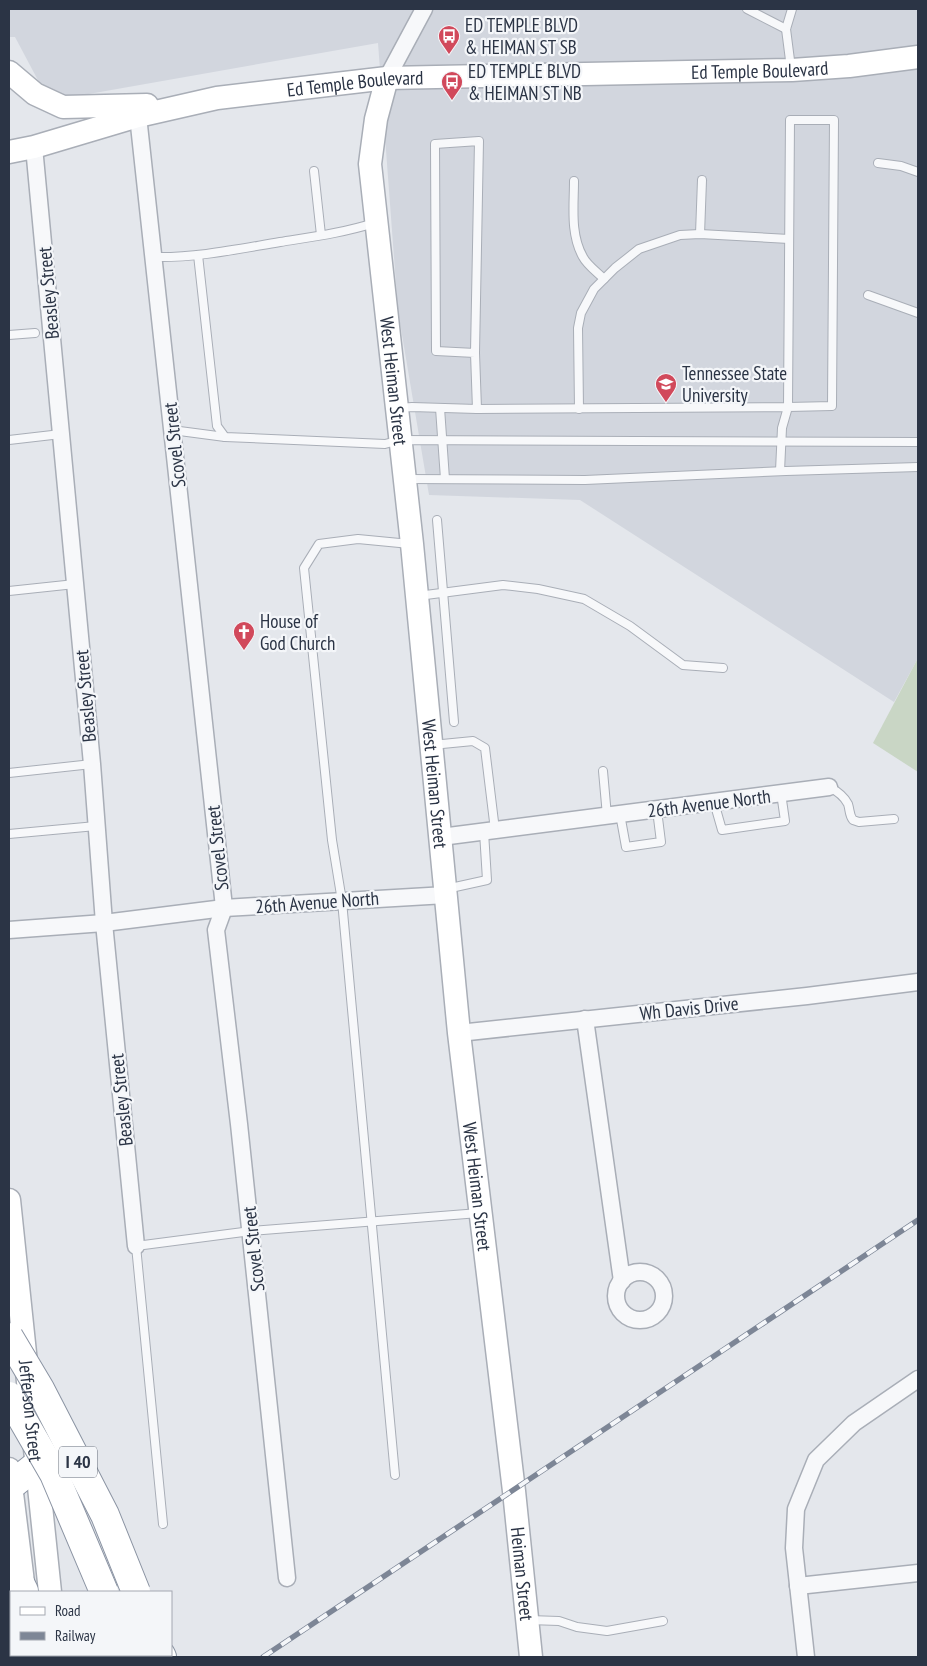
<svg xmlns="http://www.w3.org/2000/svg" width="927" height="1666" font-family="'PT Sans Narrow',sans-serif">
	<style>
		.built { fill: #d2d6de }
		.green { fill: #c9d6c5 }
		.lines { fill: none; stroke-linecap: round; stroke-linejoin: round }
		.lane-casing { stroke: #a9aeb7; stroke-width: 10 }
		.street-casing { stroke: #a9aeb7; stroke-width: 19 }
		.secondary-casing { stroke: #a9aeb7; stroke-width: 25 }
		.highway-casing { stroke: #8b94a3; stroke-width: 30 }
		.lane { stroke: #f7f8fa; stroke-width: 8 }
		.street { stroke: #f7f8fa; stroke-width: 16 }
		.secondary { stroke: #fff; stroke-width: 22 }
		.highway { stroke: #fff; stroke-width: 28 }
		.rail-casing { stroke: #7d8696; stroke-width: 5.5 }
		.rail { stroke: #f4f6f9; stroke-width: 4; stroke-dasharray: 11; stroke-linecap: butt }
		.highway-bridge-casing { stroke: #8b94a3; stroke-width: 30; stroke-linecap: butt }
		.highway-bridge { stroke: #fff; stroke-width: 28 }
		.labels { text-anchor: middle; stroke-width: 4.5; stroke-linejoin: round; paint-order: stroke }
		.shield { fill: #f4f6f9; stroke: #676e7b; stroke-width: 1 }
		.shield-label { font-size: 18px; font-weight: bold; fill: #2b3445 }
		.poi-label { font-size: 19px; fill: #2b3445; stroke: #f4f6f9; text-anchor: start }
		.street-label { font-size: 19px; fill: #2b3445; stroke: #f4f6f9 }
	</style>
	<rect width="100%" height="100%" fill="#e4e7ec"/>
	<!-- built -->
	<polygon class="built" points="9,9 918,9 918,658 894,702 580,500 429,495 398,311 378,43 49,101 15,37 9,37"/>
	<!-- green -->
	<polygon class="green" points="918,658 918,772 873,743"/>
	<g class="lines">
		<!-- lane casing -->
		<g class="lane-casing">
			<g id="lane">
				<polyline points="747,9 786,29"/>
				<polyline points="791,68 786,29 792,9"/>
				<polyline points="878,163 901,166 918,172"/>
				<polyline points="314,171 321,235"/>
				<path d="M574,181c0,25 -4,53 9,76 4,8 14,15 21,22"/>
				<polyline points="700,234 702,180"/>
				<polyline points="198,255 217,426 225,437 385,444 400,440 918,442"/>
				<path d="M154,257c42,1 84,-8 126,-15 31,-5 63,-9 94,-19"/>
				<polyline points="868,295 918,313"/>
				<polyline points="9,335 35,333"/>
				<polyline points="399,408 412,407 477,409 475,353 479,141 435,144 436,351 475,353"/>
				<polyline points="440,408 445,479"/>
				<polyline points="477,409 788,407 832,406 834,120 790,120 788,407 782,428 780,471"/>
				<polyline points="579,409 578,328 581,313 594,289 615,268 639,249 680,235 700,234 789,239"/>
				<polyline points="172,430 225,437"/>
				<polyline points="9,440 61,434"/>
				<polyline points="406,479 585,480 786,471 918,467"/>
				<polyline points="437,520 454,722"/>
				<polyline points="9,591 75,584"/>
				<polyline points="418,596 503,585 538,589 584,599 630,626 683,665 723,668"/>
				<polyline points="432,745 473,741 485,748 495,830"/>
				<polyline points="603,771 607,816"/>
				<polyline points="9,773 92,764"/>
				<path d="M829,787c8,4 15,9 19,17 2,6 1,11 5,16l6,2 35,-3"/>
				<polyline points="714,802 722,830 785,821 781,793"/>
				<polyline points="620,814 626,847 661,842 657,810"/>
				<polyline points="9,834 96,826"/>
				<polyline points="446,889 487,880 484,832"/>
				<polyline points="395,1475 342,901 332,840 304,568 319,544 358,539 410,544"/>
				<polyline points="163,1524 136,1246 251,1231 479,1213"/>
				<polyline points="529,1620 559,1621 577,1627 607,1631 663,1621"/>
			</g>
		</g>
		<!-- street casing -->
		<g class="street-casing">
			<g id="street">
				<polyline points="387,78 424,9"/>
				<polyline points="138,116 223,898 224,908 216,930 239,1124 287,1578"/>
				<polyline points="34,147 92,764 104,923 136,1246"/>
				<polyline points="441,837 829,787"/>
				<polyline points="9,930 104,923 224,908 446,895"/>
				<polyline points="585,1019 622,1281"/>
				<polyline points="459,1033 807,996 918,982"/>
				<circle cx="640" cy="1296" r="24"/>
				<polyline points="798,1586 918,1573"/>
				<polyline points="806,1657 794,1548 796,1509 816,1460 854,1423 918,1379"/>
			</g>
		</g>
		<!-- secondary casing -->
		<g class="secondary-casing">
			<g id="secondary">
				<polyline points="9,72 35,94 63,107 147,105"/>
				<path id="s1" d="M387,78l-11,41 -6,45 42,380 47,489 55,458 17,166"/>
				<path id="s2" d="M9,152l25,-5 104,-31 79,-18 170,-20 405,-8 57,-4 69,-9"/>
				<path id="s3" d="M9,1200l41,392"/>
				<polyline points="9,1469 23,1582"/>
				<polyline points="34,1655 34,1657"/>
				<polyline points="56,1655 56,1657"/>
			</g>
		</g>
		<!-- highway casing -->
		<g class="highway-casing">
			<g id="highway">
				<polyline points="9,1487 38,1464"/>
				<polyline points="9,1561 24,1591"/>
				<polyline points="129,1655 130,1657"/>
				<polyline points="161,1655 162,1657"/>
			</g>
		</g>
		<!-- lane -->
		<use href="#lane" class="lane"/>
		<!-- street -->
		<use href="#street" class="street"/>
		<!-- secondary -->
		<use href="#secondary" class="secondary"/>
		<!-- highway -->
		<use href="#highway" class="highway"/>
		<!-- rail casing -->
		<g class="rail-casing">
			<polyline id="rail" points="263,1657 918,1220"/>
		</g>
		<!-- rail -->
		<use href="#rail" class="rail"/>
		<!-- highway-bridge casing -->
		<g class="highway-bridge-casing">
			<g id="highway-bridge">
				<polyline points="9,1337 40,1389 105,1515 136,1592"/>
				<polyline points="9,1396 54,1474 104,1592"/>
			</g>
		</g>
		<!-- highway-bridge -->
		<use href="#highway-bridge" class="highway-bridge"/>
	</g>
	<!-- icons -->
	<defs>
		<g id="bus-pin" transform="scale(1.125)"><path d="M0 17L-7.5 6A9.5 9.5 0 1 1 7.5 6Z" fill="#d1495b" stroke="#f4f6f9"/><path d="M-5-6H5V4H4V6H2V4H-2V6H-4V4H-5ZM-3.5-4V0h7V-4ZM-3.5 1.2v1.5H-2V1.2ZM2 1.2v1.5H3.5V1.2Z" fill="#fff"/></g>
		<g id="university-pin" transform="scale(1.125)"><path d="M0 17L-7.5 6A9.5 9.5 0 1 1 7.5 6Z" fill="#d1495b" stroke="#f4f6f9"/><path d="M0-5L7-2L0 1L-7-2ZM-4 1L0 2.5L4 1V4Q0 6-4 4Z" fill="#fff"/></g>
		<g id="church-pin" transform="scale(1.125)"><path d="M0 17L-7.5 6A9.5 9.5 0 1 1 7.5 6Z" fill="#d1495b" stroke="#f4f6f9"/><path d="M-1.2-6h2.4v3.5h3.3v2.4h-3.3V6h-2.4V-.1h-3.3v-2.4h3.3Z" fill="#fff"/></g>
	</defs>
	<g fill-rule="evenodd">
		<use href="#bus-pin" x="449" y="36"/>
		<use href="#bus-pin" x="452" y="82"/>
		<use href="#university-pin" x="666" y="384"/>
		<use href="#church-pin" x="244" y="632"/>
	</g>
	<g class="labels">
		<!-- shield labels -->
		<rect class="shield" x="59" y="1446.5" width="38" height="31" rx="4"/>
		<g class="shield-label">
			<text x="78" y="1468">I 40</text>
		</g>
		<!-- poi labels -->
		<g class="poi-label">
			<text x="465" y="32">ED TEMPLE BLVD<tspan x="465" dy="22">&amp; HEIMAN ST SB</tspan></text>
			<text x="468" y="78">ED TEMPLE BLVD<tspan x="468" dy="22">&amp; HEIMAN ST NB</tspan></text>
			<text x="682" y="380">Tennessee State<tspan x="682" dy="22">University</tspan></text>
			<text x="260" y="628">House of<tspan x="260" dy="22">God Church</tspan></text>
		</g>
		<!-- street labels -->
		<g class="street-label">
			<text dy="7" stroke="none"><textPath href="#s2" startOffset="759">Ed Temple Boulevard</textPath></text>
			<text dy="7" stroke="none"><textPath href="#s2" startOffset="354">Ed Temple Boulevard</textPath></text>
			<text transform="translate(48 293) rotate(-95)" y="7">Beasley Street</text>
			<text dy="7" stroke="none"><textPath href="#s1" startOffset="306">West Heiman Street</textPath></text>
			<text transform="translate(174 445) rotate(-96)" y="7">Scovel Street</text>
			<text transform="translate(85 696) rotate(-95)" y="7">Beasley Street</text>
			<text dy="7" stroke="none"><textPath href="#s1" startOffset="711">West Heiman Street</textPath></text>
			<text transform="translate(709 803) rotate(-7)" y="7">26th Avenue North</text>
			<text transform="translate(217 848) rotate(-96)" y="7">Scovel Street</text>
			<text transform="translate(317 902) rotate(-4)" y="7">26th Avenue North</text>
			<text transform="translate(689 1008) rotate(-6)" y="7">Wh Davis Drive</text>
			<text transform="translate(121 1100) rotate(-96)" y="7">Beasley Street</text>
			<text dy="7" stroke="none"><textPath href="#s1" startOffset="1116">West Heiman Street</textPath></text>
			<text transform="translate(253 1249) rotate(-96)" y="7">Scovel Street</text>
			<text dy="7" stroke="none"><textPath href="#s3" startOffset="212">Jefferson Street</textPath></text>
			<text dy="7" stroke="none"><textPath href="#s1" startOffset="1506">Heiman Street</textPath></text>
		</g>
	</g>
	<!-- border -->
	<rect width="927" height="1666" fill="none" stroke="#2b3445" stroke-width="20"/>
	<!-- legend -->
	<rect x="10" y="1591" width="162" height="65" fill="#f4f6f9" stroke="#a4a8b1"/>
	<rect x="20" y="1607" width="25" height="8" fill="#ffffff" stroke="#a4a8b1"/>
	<text x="55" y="1616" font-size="15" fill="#2b3445">Road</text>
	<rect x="20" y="1632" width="25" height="8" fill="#7d8696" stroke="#a4a8b1"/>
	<text x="55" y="1641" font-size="15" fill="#2b3445">Railway</text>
</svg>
